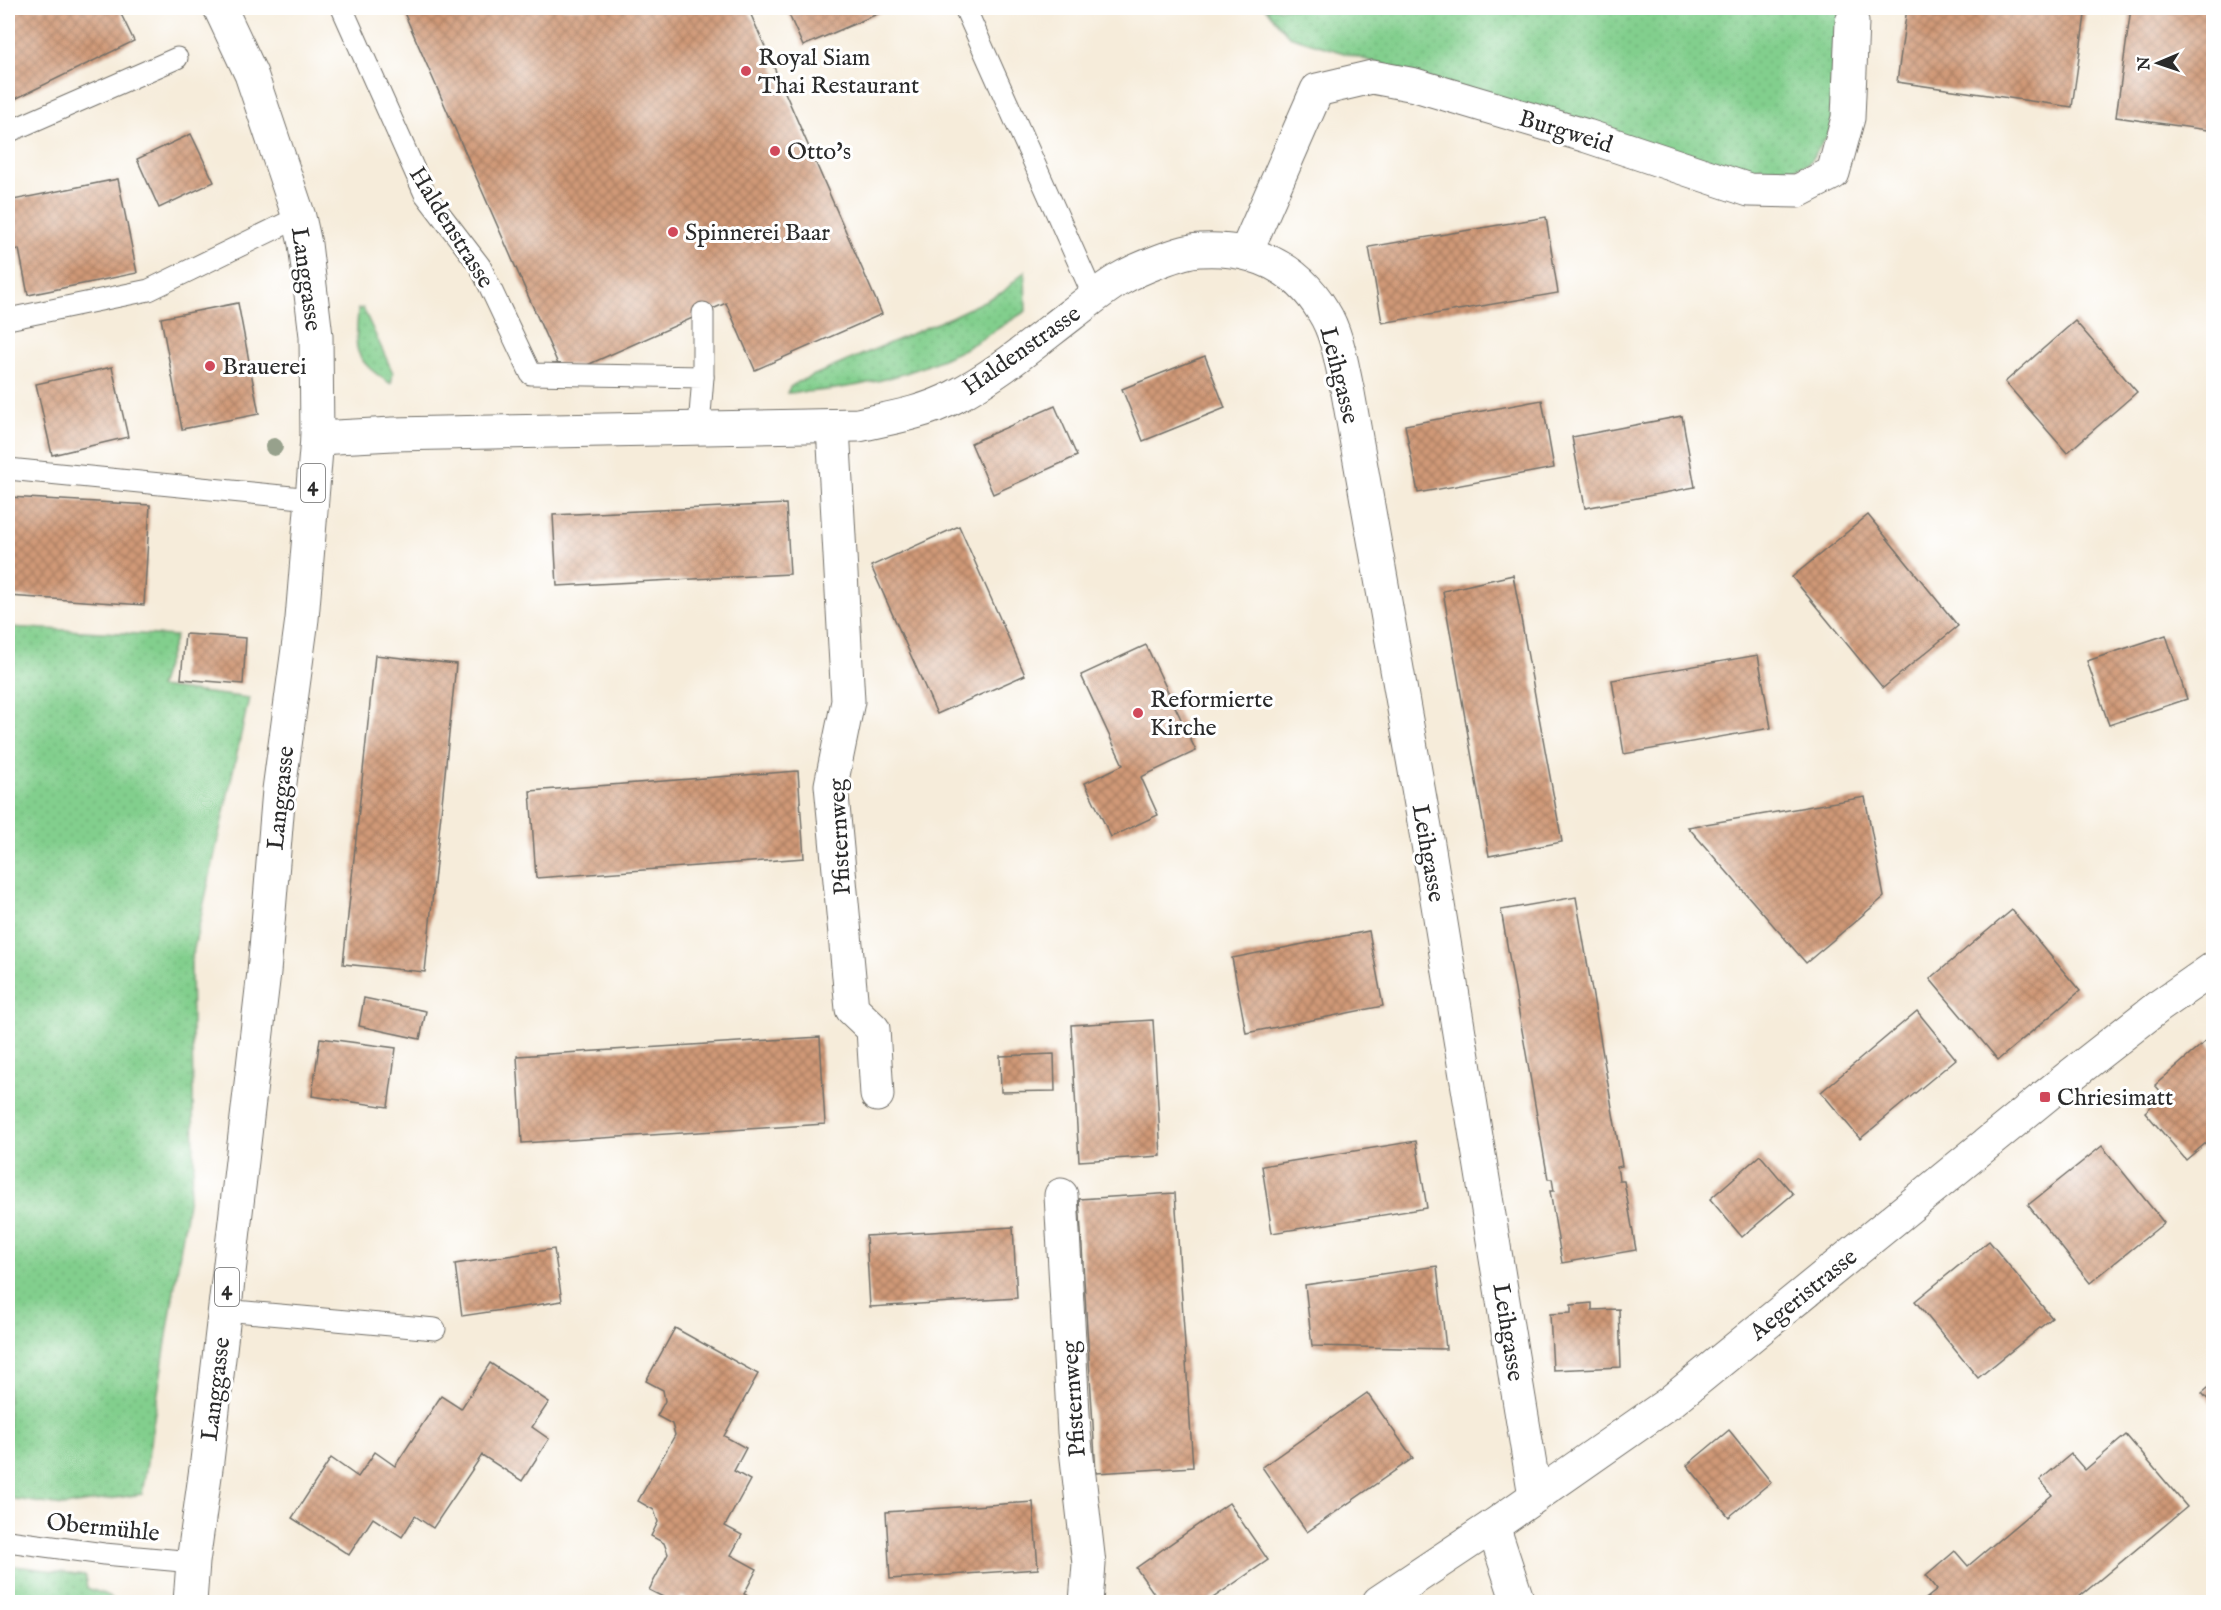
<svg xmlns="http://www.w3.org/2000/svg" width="2221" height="1610" font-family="'IM FELL English',serif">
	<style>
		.grass { fill: url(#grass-dots); stroke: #567d5c; stroke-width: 1.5 }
		.building { fill: url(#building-cross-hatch) }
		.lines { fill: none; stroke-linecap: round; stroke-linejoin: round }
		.lane-casing { stroke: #726f68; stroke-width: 23 }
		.street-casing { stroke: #726f68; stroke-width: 35 }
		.secondary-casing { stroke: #726f68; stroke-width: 35 }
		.primary-casing { stroke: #726f68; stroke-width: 35 }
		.lane { stroke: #fff; stroke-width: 21 }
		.street { stroke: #fff; stroke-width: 33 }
		.secondary { stroke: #fff; stroke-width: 33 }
		.primary { stroke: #fff; stroke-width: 33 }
		.tree { fill: #97a18c }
		.poi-dot { fill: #d1495b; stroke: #fff; stroke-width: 2 }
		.labels { text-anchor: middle; stroke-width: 6; stroke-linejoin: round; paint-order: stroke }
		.shield { fill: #fff; stroke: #6b6b6b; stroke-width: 1.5 }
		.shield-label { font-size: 22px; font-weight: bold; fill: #2b2b2b }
		.poi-label { font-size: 24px; fill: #2b2b2b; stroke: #fff; text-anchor: start }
		.street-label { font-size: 24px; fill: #2b2b2b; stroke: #fff }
	</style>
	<defs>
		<pattern id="grass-dots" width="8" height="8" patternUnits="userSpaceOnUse" patternTransform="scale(1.5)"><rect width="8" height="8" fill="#82cf8d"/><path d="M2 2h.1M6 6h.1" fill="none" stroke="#70b27a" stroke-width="1.8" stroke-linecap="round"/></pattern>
		<pattern id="building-cross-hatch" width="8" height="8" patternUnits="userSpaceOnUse" patternTransform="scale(1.5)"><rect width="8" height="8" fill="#d09977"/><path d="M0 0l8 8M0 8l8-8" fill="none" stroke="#a97d62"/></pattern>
	</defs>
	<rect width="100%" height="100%" fill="#fff"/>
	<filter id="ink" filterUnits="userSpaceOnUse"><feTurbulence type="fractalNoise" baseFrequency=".0167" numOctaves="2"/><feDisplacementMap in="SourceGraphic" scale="12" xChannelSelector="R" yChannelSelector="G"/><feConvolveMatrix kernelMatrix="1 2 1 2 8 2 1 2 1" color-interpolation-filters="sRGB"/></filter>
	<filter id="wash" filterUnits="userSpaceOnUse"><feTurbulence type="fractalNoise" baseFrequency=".008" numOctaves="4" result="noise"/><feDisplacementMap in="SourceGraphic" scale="24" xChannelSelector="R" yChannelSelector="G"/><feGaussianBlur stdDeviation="1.35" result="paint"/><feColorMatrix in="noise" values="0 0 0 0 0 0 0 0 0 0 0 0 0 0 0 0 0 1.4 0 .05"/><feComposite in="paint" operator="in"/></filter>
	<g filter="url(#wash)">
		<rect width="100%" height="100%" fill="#f6ecda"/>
		<!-- grass -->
		<g class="grass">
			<polygon points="1265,8 1841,8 1839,81 1831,131 1808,164 1778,174 1744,176 1289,36"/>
			<path d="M1025,271l1,40c-20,12 -41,27 -62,38 -55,28 -115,42 -177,44l3,-6 8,-5 153,-65 52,-25z"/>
			<path d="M363,308l30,65 -2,11c-12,-8 -31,-20 -34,-36 -2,-7 1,-30 1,-39z"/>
			<polygon points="8,627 176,636 159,687 249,698 191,962 194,1164 142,1494 63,1506 8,1498"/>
			<polygon points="8,1565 85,1575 87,1588 107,1595 116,1602 8,1602"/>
		</g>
		<g id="blocks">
			<!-- building -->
			<g class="building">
				<polygon points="13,8 118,8 134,41 11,101 8,94 8,10"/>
				<polygon points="402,8 748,8 882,314 755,370 726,303 585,366 558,364"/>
				<polygon points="786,8 891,8 803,46"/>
				<polygon points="1907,8 2086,8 2072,107 1897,82"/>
				<polygon points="2131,8 2193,8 2214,10 2214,131 2116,117"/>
				<polygon points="191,134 214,182 159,208 137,159"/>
				<polygon points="118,179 137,273 28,295 19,249 8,251 8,201"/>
				<polygon points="1546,217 1558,293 1382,323 1369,247"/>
				<polygon points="238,303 259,414 182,429 161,318"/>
				<polygon points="2075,321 2137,392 2067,453 2005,382"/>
				<polygon points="1205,356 1225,408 1143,441 1122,389"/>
				<polygon points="112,367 128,437 52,455 36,384"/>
				<polygon points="1542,400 1554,468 1418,493 1405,425"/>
				<polygon points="1055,406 1077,456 993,494 971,443"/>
				<polygon points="1682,416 1695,487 1585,508 1572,437"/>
				<polygon points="8,497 150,505 144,605 8,596"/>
				<polygon points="786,504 790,574 557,586 553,515"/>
				<polygon points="1868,515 1958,626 1883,688 1792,577"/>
				<polygon points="959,526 1025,675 937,714 871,566"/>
				<polygon points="1513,575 1562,842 1489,856 1443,591"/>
				<polygon points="185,634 246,638 243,684 181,679"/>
				<polygon points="2166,635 2187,699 2109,725 2087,661"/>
				<polygon points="1146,645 1196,751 1141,777 1158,815 1111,837 1085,783 1123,765 1081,675"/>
				<polygon points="375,655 456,664 425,972 343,964"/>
				<polygon points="1758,655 1771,728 1624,754 1612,680"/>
				<polygon points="798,771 804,858 536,878 530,791"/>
				<polygon points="1865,797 1884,897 1806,963 1688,827"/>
				<polygon points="1576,897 1622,1166 1617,1167 1618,1172 1619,1181 1624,1181 1636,1250 1562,1263 1550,1191 1554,1191 1552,1179 1548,1179 1501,910"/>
				<polygon points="2012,910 2080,991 1998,1060 1930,979"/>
				<polygon points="1369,931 1383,1006 1246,1033 1232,958"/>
				<polygon points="364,998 426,1011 420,1039 359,1026"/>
				<polygon points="1917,1011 1956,1059 1860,1139 1821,1092"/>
				<polygon points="1153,1020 1161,1156 1079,1161 1071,1025"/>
				<polygon points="820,1037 825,1124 522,1143 517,1056"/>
				<polygon points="320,1038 396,1048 388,1107 312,1096"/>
				<polygon points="2207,1040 2214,1048 2214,1136 2186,1160 2145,1112 2164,1095 2155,1085"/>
				<polygon points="1054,1054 1055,1091 1001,1092 1000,1056"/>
				<polygon points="1416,1141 1427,1208 1272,1233 1262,1166"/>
				<polygon points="2102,1146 2164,1223 2090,1283 2028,1205"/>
				<polygon points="1760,1155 1793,1194 1742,1237 1710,1199"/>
				<polygon points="1175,1193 1193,1467 1096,1473 1079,1199"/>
				<polygon points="1013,1227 1017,1298 870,1307 866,1236"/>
				<polygon points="1989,1241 2052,1318 1978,1378 1915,1301"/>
				<polygon points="554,1249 562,1301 462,1316 455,1264"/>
				<polygon points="1437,1266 1446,1349 1312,1346 1305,1285"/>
				<polygon points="1592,1303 1592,1310 1619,1309 1621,1367 1553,1370 1550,1314 1571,1313 1571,1305"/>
				<polygon points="675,1328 758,1374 724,1436 746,1448 734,1471 750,1480 725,1526 742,1535 731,1555 757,1569 744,1594 750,1597 751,1602 715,1602 709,1599 708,1602 693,1602 682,1596 678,1602 673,1602 649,1590 668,1554 664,1543 651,1536 658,1522 654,1510 638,1501 675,1435 672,1424 657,1416 665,1401 663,1390 646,1381"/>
				<polygon points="490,1363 549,1402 532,1427 549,1439 522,1481 482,1455 433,1528 415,1516 402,1537 373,1518 349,1555 292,1518 331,1458 358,1477 375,1452 395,1466 441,1396 461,1409"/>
				<polygon points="2214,1383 2214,1406 2202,1393"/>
				<polygon points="1367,1393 1413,1458 1307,1532 1262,1467"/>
				<polygon points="1729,1430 1771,1482 1729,1517 1687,1465"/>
				<polygon points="2126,1435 2187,1507 2073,1602 1922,1602 1937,1590 1926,1576 1955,1551 1968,1566 2052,1495 2040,1480 2071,1454 2085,1470"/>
				<polygon points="1033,1502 1038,1569 890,1579 886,1512"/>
				<polygon points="1229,1503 1268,1560 1207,1602 1160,1602 1136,1568"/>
			</g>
		</g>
	</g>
	<g filter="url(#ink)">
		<use href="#blocks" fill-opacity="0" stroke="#726f68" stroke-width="1.5"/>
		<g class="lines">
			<!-- lane casing -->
			<g class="lane-casing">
				<g id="lane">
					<polyline points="342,8 425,194 480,266 531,374 703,377 699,427"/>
					<polyline points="965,8 1094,297"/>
					<polyline points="8,132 177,58"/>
					<polyline points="8,319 149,290 299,217"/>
					<polyline points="703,377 703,313"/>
					<polyline points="8,469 312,499"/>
					<polyline points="224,1310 435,1329"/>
					<polyline points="8,1541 104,1554 193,1562"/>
				</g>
			</g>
			<!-- street casing -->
			<g class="street-casing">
				<g id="street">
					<polyline points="1246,252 1317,90 1372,77 1415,85 1587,136 1749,190 1798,191 1833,173 1848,118 1852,22"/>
					<polyline points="833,427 848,701 831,785 852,1009 873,1029 877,1095"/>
					<path d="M317,438l76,-4 465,-9c33,-7 66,-12 96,-28 43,-22 80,-54 118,-83 16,-12 31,-25 48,-35 15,-9 63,-29 80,-29 52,-3 96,16 123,61 15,23 19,56 25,82l80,451 107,652"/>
					<polyline points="1061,1195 1074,1432 1089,1564 1086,1602"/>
					<polyline points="1493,1526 1518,1602"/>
				</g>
			</g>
			<!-- secondary casing -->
			<g class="secondary-casing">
				<polyline id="secondary" points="1379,1602 1493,1526 1669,1403 2070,1076 2158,1007 2214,968"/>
			</g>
			<!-- primary casing -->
			<g class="primary-casing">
				<polyline id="primary" points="190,1602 193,1562 207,1461 264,972 279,790 302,619 317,438 316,336 305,244 299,217 251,74 220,8"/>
			</g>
			<!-- lane -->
			<use href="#lane" class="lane"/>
			<!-- street -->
			<use href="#street" class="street"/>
			<!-- secondary -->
			<use href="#secondary" class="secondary"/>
			<!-- primary -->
			<use href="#primary" class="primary"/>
		</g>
		<!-- trees -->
		<circle class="tree" cx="274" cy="447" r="9"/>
	</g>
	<!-- markers -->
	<g class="poi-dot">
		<circle cx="746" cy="71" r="6"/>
		<circle cx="775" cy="151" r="6"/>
		<circle cx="673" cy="232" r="6"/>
		<circle cx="210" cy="366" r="6"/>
		<circle cx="1138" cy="713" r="6"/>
		<rect x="2039" y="1091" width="12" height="12" rx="3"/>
	</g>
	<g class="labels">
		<!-- shield labels -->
		<g class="shield">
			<rect x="301" y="464" width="24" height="38" rx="4.5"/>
			<rect x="215" y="1268" width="24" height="38" rx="4.5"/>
		</g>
		<g class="shield-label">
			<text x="313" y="491">4</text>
			<text x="227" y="1295">4</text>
		</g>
		<!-- poi labels -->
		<g class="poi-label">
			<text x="758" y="65">Royal Siam<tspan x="758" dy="28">Thai Restaurant</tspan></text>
			<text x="787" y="159">Otto's</text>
			<text x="685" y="240">Spinnerei Baar</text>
			<text x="222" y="374">Brauerei</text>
			<text x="1150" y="707">Reformierte<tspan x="1150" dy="28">Kirche</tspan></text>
			<text x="2057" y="1105">Chriesimatt</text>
		</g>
		<!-- street labels -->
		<g class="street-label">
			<text transform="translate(1566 131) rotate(17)" y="8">Burgweid</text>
			<text transform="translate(452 227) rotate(58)" y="8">Haldenstrasse</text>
			<text transform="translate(307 279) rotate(82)" y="8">Langgasse</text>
			<text transform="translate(1021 350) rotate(-35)" y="8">Haldenstrasse</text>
			<text transform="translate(1340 375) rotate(76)" y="8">Leihgasse</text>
			<text transform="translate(280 798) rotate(-84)" y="8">Langgasse</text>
			<text transform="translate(839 837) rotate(-93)" y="8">Pfisternweg</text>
			<text transform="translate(1429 853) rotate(80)" y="8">Leihgasse</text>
			<text transform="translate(1803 1294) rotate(-39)" y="8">Aegeristrasse</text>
			<text transform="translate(1509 1332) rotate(81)" y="8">Leihgasse</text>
			<text transform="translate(215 1389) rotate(-83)" y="8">Langgasse</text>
			<text transform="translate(1073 1399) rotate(-94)" y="8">Pfisternweg</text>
			<text transform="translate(103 1527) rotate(6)" y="8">Obermühle</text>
		</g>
	</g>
	<!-- margin -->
	<rect width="2221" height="1610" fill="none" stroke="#fff" stroke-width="30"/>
	<!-- north arrow -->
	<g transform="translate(2158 63) rotate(268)" stroke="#ffffff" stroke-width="4.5" paint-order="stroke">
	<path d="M0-4.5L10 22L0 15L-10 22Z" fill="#2b2b2b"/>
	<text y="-9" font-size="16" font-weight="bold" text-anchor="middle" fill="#2b2b2b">N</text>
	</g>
</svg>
